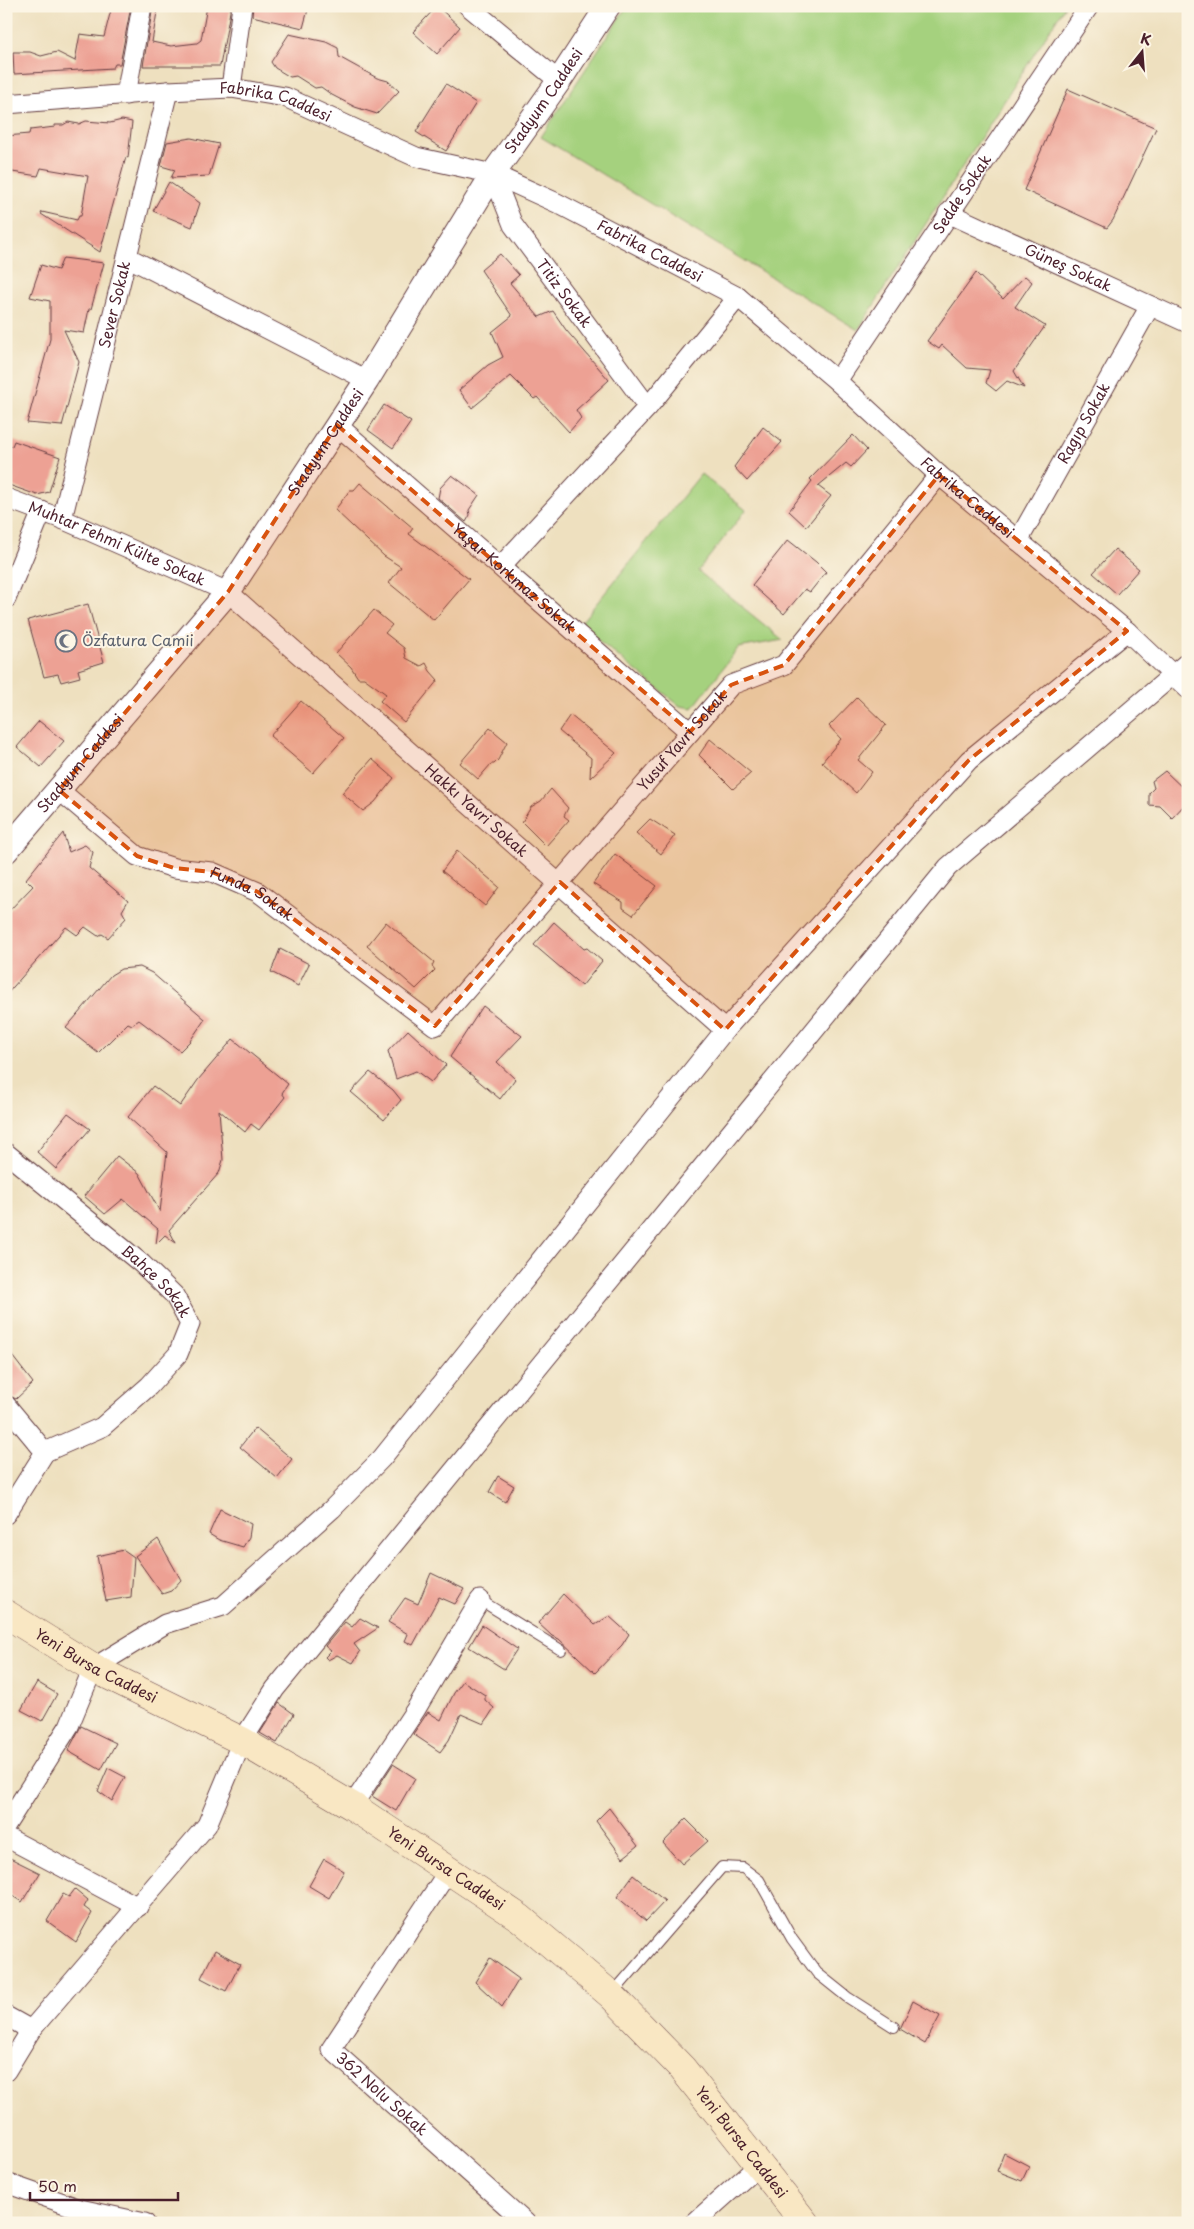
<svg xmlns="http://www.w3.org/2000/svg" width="1194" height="2229" font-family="'Playpen Sans',sans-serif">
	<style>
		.green { fill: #a5d17e; stroke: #787854 }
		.building { fill: #eda194 }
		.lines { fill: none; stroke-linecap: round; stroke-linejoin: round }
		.service-casing { stroke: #633c41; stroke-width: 12 }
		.minor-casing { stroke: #633c41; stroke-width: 21 }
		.tertiary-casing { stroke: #633c41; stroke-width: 26 }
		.secondary-casing { stroke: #633c41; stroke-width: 29 }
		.service { stroke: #fff; stroke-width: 10 }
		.minor { stroke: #fff; stroke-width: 19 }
		.tertiary { stroke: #fff; stroke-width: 24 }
		.secondary { stroke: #f9e7c3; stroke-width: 28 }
		.marked { fill: #d8530f; fill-opacity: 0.2; stroke: #d8530f; stroke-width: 4; stroke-dasharray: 10 6; stroke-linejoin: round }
		.labels { text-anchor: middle; stroke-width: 4; stroke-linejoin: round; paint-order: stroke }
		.street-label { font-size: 15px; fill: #4a1f2b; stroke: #fcf5e5 }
		.worship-label { font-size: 15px; fill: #5b616d; stroke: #fcf5e5; text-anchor: start }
	</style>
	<rect width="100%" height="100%" fill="#fcf5e5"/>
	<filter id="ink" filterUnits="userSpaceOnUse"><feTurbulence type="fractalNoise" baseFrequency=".02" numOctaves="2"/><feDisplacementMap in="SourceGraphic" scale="10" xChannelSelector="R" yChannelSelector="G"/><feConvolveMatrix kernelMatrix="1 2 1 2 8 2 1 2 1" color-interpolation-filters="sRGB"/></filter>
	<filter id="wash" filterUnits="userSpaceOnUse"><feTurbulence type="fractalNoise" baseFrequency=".0096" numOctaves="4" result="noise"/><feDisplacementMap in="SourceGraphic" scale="20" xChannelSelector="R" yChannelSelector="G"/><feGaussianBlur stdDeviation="1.12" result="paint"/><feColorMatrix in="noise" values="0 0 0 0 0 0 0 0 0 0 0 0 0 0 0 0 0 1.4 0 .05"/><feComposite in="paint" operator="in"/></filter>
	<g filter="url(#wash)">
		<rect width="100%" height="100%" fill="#eee0bf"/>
		<!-- green -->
		<g class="green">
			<polygon points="627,6 1065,6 858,330 541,137"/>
			<polygon points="701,474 746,510 698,571 783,640 738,648 693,708 680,706 579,625"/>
		</g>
		<g id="blocks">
			<!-- building -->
			<g class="building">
				<polygon points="112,6 131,6 120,64 115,64 113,68 14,74 13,52 30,52 41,56 57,52 75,61 80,34 104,37"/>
				<polygon points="153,6 158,6 152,42 171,46 197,43 201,40 207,6 231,6 220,66 143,66"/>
				<polygon points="253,6 309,6 303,28 252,16"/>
				<polygon points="437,6 460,27 437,54 413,32"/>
				<polygon points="289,34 326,42 338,48 339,57 377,78 388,81 399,91 377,114 355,107 332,95 321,87 315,88 296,76 290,77 275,68 271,62"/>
				<polygon points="446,84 476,103 446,151 416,132"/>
				<polygon points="1068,89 1156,128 1113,220 1107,228 1024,190"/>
				<polygon points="122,120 132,122 128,158 126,157 100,252 41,214 42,212 77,220 79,216 81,216 88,176 41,168 38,176 6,171 6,136 29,134 30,130 55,127 55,125 63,125 68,122 79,124 86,121 110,123"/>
				<polygon points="191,138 219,144 209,176 171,178 175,170 161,166 167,142"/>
				<polygon points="169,182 200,203 192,227 153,211"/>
				<polygon points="500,254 519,275 510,283 539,317 553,311 566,330 609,380 576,410 581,418 569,432 537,397 534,399 511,376 472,408 459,390 488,365 503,357 492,332 512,316 481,270"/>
				<polygon points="63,258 104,263 91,309 89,309 84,333 64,330 79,362 62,426 27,423 50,339 50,301 30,297 41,265 58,270"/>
				<polygon points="976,273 1003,299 1025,276 1032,282 1015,307 1045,326 1014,371 1024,388 1007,381 996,391 986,383 990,370 967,368 942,345 939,349 927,341"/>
				<polygon points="384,405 411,422 393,448 368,430"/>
				<polygon points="763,427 782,442 747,481 734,467"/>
				<polygon points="853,435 867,450 851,467 846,463 818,486 831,496 806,527 789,511 812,481 810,479"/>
				<polygon points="14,441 60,457 49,492 37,495 6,484 6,443 12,446"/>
				<polygon points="452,475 479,495 469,510 470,515 466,522 438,498 440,488"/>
				<polygon points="360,483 413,528 409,534 469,579 434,620 389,583 401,567 384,556 335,510 350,490 354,490"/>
				<polygon points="788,540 816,562 826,572 810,592 805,589 784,614 752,585"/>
				<polygon points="1115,549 1139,569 1117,594 1093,573"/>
				<polygon points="88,604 104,662 78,670 80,677 61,682 58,674 44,677 28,620"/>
				<polygon points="374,610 392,625 385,633 404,648 406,658 421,666 426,663 430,671 438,680 404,722 380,701 386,694 364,678 358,678 351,667 336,653"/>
				<polygon points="857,697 886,725 858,760 872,772 856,793 822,762 841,739 829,726"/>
				<polygon points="301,701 344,738 313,773 270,736"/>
				<polygon points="570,715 616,753 590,778 591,758 559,731"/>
				<polygon points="39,721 64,741 41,767 17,747"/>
				<polygon points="490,728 507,742 498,760 494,764 491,764 478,779 460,763"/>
				<polygon points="710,739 751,773 733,789 699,755"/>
				<polygon points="372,759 394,778 375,802 363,811 342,793"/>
				<polygon points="1165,771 1188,793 1188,801 1172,818 1160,806 1149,805 1149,793 1154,788 1152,781"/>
				<polygon points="551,789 568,808 564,816 569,820 546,846 522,822 531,807 541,801"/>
				<polygon points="650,819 675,835 661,854 636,833"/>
				<polygon points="63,833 69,852 85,845 93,852 89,868 128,901 122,911 126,918 108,938 102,934 98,936 85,927 77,935 66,927 6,995 6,914 33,886 26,879"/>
				<polygon points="457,851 499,887 485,906 442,871"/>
				<polygon points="615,854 657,886 633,915 623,908 623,902 593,884"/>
				<polygon points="386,922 434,962 432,966 435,970 416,989 367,946"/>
				<polygon points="554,922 584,949 587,948 602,961 582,986 534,945"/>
				<polygon points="280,949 309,964 298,986 271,972"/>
				<polygon points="140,967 152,973 205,1019 190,1041 180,1051 139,1020 132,1025 128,1023 98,1053 66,1028 111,975 121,969"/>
				<polygon points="483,1006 522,1036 497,1062 515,1079 500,1099 450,1057"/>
				<polygon points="408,1030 446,1065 431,1082 416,1071 396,1079 388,1051"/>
				<polygon points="233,1039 288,1084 282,1093 285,1097 259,1130 251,1124 245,1132 219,1110 223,1160 219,1173 169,1230 176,1243 165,1235 156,1244 158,1229 123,1199 105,1214 84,1196 117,1156 139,1173 160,1212 167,1152 128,1117 153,1086 180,1106 198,1080"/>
				<polygon points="370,1072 393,1090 401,1100 384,1120 351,1092"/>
				<polygon points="68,1113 90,1129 56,1169 37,1152"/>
				<polygon points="6,1348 33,1383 16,1399 6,1394"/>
				<polygon points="255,1428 292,1459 277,1478 240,1447"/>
				<polygon points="498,1476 514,1486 505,1502 489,1492"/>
				<polygon points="220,1509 251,1524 249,1537 243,1547 219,1540 209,1534"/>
				<polygon points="158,1539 181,1580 171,1591 162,1594 135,1556"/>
				<polygon points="124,1550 134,1557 131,1597 106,1601 97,1556"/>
				<polygon points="431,1573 464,1589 455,1604 439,1597 413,1645 405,1641 408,1634 388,1622 405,1598 418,1604"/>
				<polygon points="563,1594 595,1625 609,1616 629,1634 622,1645 595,1673 559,1639 552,1636 538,1623"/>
				<polygon points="360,1618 378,1628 354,1644 360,1652 353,1663 337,1655 328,1660 325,1657 331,1651 325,1646 345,1622 352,1627"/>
				<polygon points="482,1625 517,1649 504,1669 469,1647"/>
				<polygon points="463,1681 485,1695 485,1700 494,1708 484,1724 461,1714 449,1740 440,1752 413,1734 428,1712 441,1720 454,1693"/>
				<polygon points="37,1682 57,1694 42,1721 21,1710"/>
				<polygon points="279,1703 294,1714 277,1743 260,1733"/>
				<polygon points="81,1726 116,1743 101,1770 68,1751"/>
				<polygon points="393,1764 415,1778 396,1811 372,1796"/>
				<polygon points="108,1768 125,1777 112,1801 98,1791"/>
				<polygon points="609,1808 638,1846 623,1858 596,1821"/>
				<polygon points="686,1819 708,1841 682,1864 663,1843"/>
				<polygon points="6,1856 40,1873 22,1902 6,1892"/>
				<polygon points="324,1859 344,1871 329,1898 309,1886"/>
				<polygon points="633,1875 665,1901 646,1921 617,1897"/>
				<polygon points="75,1889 88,1900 84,1907 92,1913 76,1942 47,1921 63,1894 69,1897"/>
				<polygon points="215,1950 240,1964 226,1991 201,1978"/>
				<polygon points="490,1958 519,1979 502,2007 475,1982"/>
				<polygon points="913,2001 940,2016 925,2044 900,2029"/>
				<polygon points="1004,2153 1029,2166 1022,2181 997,2171"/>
			</g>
		</g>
	</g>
	<g filter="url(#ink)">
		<use href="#blocks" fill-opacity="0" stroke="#633c41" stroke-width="1"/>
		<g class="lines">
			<!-- service casing -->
			<g class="service-casing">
				<g id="service">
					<polyline points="480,1600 561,1650"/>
					<polyline points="612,1994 722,1867 743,1868 759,1880 792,1939 817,1973 847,1997 894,2027"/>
				</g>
			</g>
			<!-- minor casing -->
			<g class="minor-casing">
				<g id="minor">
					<polyline points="468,6 559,81"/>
					<polyline points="231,88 242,6"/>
					<polyline points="126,95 142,6"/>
					<path id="s1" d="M6,104l162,-13 63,-3 54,9 131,60 77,17 64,29 181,94 99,84 102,94 188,156 61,58"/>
					<path id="s2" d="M493,174l20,51 135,182"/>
					<path id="s3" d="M948,213l240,110"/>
					<polyline points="127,257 367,380"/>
					<path id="s4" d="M837,381l252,-375"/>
					<path id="s5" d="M337,425l353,307"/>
					<path id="s6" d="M6,498l56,21 166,73 497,438"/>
					<path id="s7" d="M62,519l106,-428"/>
					<path id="s8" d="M1018,541l132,-235"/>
					<polyline points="501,566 648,407 738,297"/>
					<polyline points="6,599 42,511"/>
					<path id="s9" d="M59,790l78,66 37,12 38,4 46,20 177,134 296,-341 53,-20 155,-190"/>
					<path id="s10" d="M6,1153l136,111 32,31 16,29 -12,30 -29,32 -47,41 -57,25"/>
					<polyline points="6,1405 45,1452 6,1514"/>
					<polyline points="352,1806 416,1709 480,1600"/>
					<polyline points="6,1825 69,1726 93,1668 165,1624 223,1606 332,1509 382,1458 725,1030 969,760 1127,631"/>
					<polyline points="6,1837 138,1907"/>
					<path id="s11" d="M449,1870l-118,179 195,174"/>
					<polyline points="6,2016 31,2030"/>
					<polyline points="6,2071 31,2030 207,1825 242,1741 275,1689 948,867 1188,662"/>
					<polyline points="6,2183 80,2209 145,2223"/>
					<polyline points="694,2223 759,2165"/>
				</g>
			</g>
			<!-- tertiary casing -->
			<g class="tertiary-casing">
				<g id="tertiary">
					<path id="s12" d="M6,851l222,-259 139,-212 126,-206 66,-93 49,-75"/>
				</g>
			</g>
			<!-- secondary casing -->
			<g class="secondary-casing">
				<g id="secondary">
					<path id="s13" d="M6,1614l87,54 149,73 110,65 168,112 91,77 71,73 123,155"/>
				</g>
			</g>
			<!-- service -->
			<use href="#service" class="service"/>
			<!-- minor -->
			<use href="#minor" class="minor"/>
			<!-- tertiary -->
			<use href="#tertiary" class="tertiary"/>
			<!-- secondary -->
			<use href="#secondary" class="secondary"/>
		</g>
	</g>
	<!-- marked area -->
	<path class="marked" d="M337,425l353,307 41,-47 53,-20 155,-190 188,156 -158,129 -244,270 -165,-148 -125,144 -177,-134 -46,-20 -38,-4 -37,-12 -78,-66 169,-198z"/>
	<!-- icons -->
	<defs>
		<g id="mosque-ring" transform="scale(1.125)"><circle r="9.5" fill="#fcf5e5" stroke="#6b7280" stroke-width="1.5"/><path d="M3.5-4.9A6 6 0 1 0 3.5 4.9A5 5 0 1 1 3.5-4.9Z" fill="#6b7280"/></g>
	</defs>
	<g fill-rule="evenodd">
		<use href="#mosque-ring" x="66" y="641"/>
	</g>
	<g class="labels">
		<!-- street labels -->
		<g class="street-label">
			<text dy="5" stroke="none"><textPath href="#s12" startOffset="925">Stadyum Caddesi</textPath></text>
			<text dy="5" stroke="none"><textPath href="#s1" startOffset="272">Fabrika Caddesi</textPath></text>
			<text dy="5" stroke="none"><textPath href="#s4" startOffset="225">Sedde Sokak</textPath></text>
			<text dy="5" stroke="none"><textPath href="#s1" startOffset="678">Fabrika Caddesi</textPath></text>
			<text dy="5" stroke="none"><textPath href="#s3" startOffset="132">Güneş Sokak</textPath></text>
			<text dy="5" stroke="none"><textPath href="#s2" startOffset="140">Titiz Sokak</textPath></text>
			<text dy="5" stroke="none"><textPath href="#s7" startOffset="221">Sever Sokak</textPath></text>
			<text dy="5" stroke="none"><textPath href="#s8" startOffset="135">Ragıp Sokak</textPath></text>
			<text dy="5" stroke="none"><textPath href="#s12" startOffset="520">Stadyum Caddesi</textPath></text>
			<text dy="5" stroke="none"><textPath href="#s1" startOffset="1082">Fabrika Caddesi</textPath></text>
			<text dy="5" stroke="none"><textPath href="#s6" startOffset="120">Muhtar Fehmi Külte Sokak</textPath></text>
			<text dy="5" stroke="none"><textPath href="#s5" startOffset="234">Yaşar Korkmaz Sokak</textPath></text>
			<text dy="5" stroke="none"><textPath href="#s9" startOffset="829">Yusuf Yavri Sokak</textPath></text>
			<text dy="5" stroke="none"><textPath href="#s12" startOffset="115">Stadyum Caddesi</textPath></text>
			<text dy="5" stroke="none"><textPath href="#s6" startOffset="572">Hakkı Yavri Sokak</textPath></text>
			<text dy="5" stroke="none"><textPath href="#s9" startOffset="225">Funda Sokak</textPath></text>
			<text dy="5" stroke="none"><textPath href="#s10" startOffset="198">Bahçe Sokak</textPath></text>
			<text dy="5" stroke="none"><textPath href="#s13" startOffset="104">Yeni Bursa Caddesi</textPath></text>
			<text dy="5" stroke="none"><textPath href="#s13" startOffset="509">Yeni Bursa Caddesi</textPath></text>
			<text dy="5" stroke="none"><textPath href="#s11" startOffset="282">362 Nolu Sokak</textPath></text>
			<text dy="5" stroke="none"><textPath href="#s13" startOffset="914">Yeni Bursa Caddesi</textPath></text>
		</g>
		<!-- worship labels -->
		<g class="worship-label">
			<text x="82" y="646">Özfatura Camii</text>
		</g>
	</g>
	<!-- margin -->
	<rect width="1194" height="2229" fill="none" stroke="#fcf5e5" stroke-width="25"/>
	<!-- north arrow -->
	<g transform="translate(1142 52) rotate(17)" stroke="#fcf5e5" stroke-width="4" paint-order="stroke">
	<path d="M0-4L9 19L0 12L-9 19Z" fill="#4a1f2b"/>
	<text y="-8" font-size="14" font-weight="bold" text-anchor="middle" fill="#4a1f2b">K</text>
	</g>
	<!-- scale -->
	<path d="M30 2192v8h148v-8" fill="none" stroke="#4a1f2b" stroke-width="2.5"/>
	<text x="38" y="2192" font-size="15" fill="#4a1f2b" stroke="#fcf5e5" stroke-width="4" paint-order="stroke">50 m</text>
</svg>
